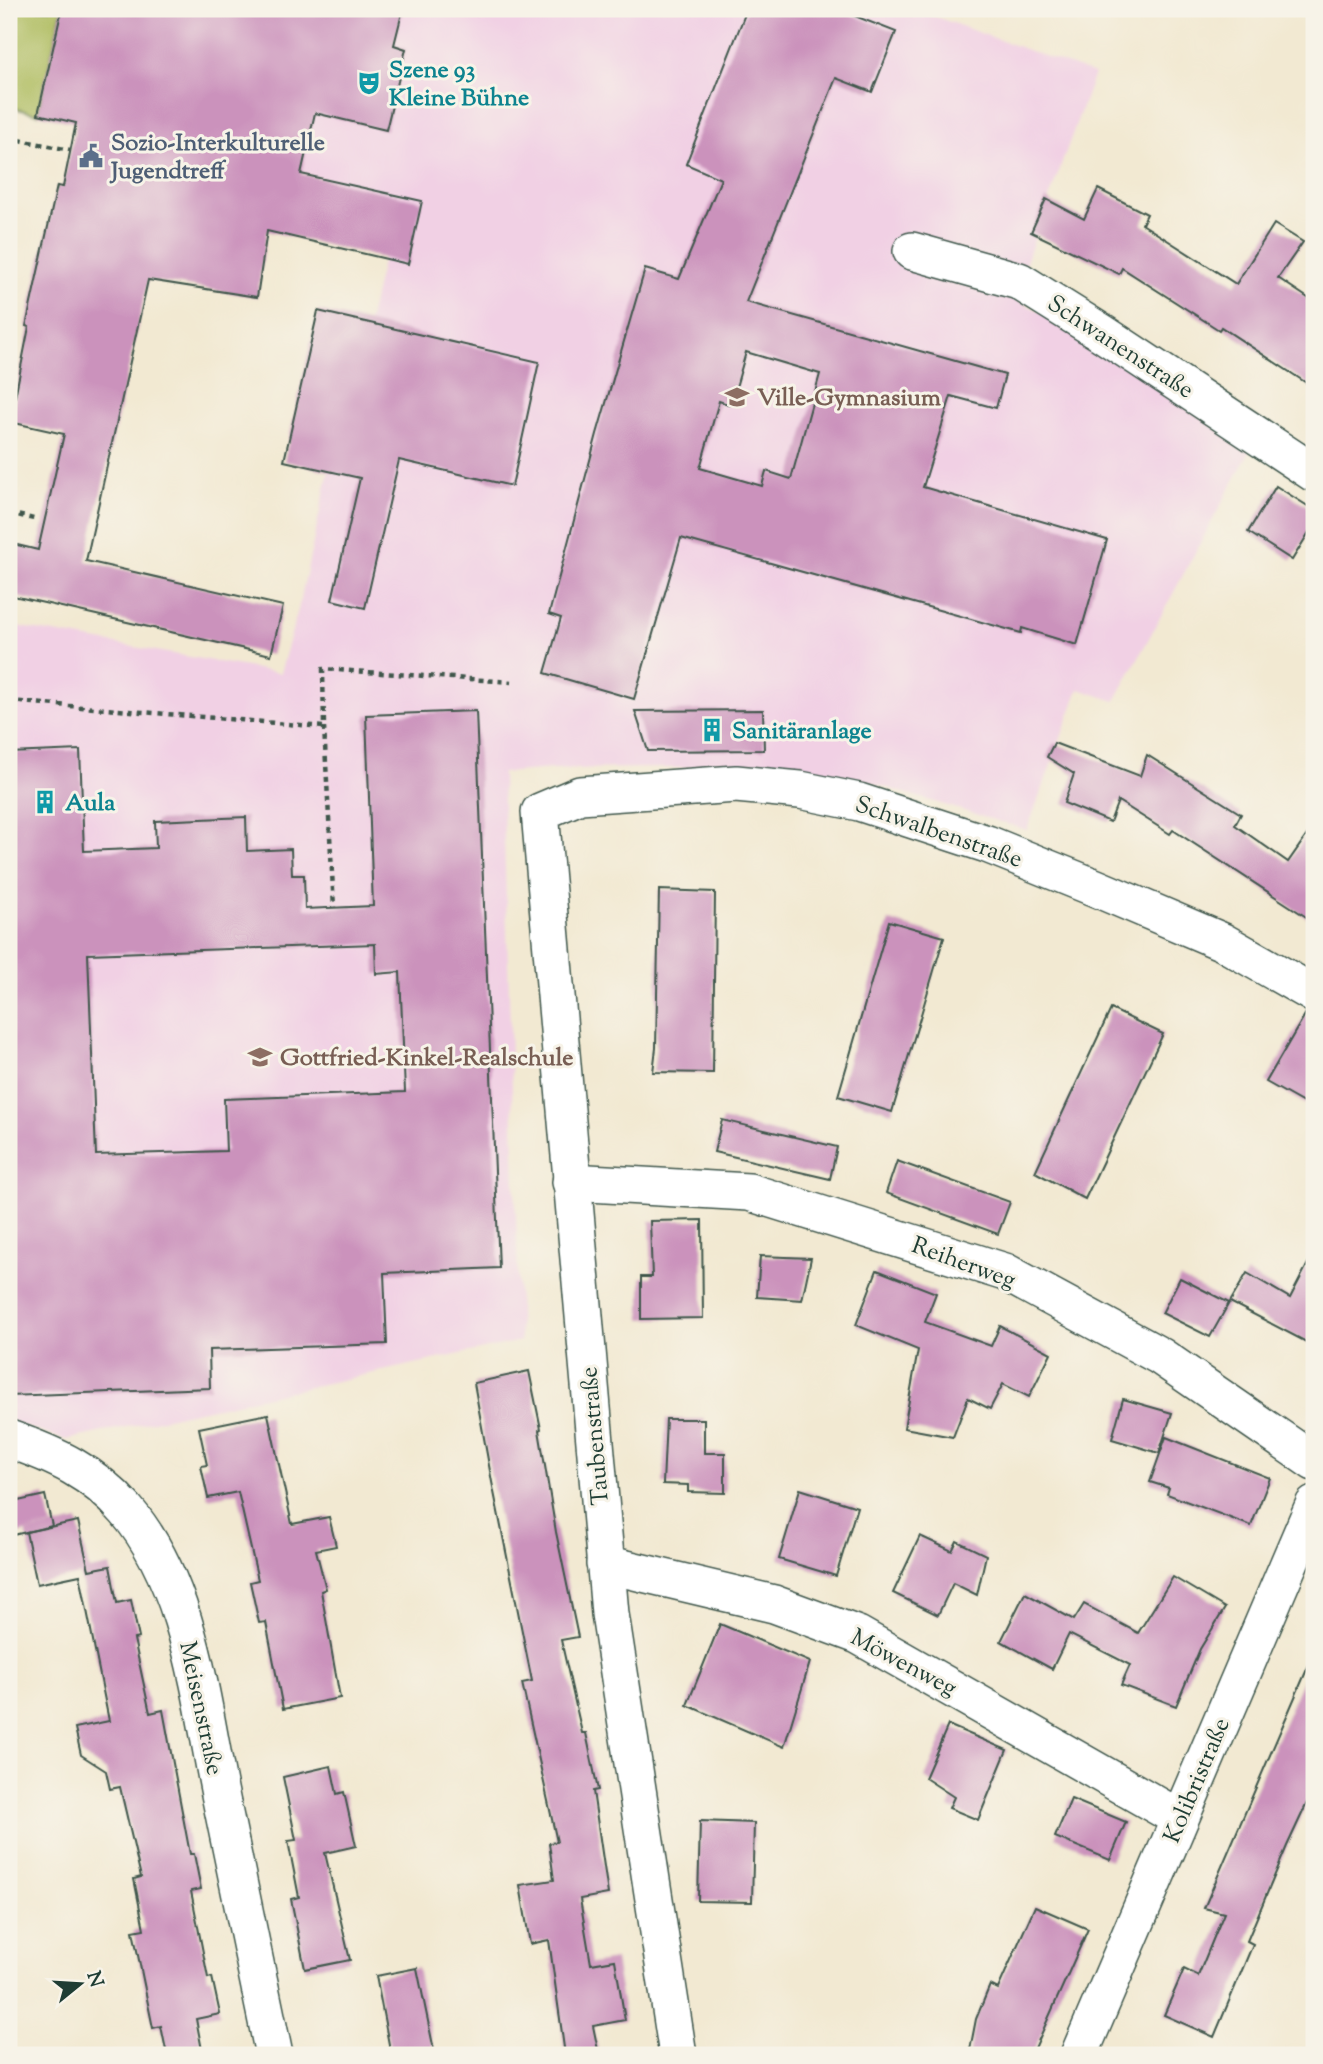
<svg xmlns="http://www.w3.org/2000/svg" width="1323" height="2064" font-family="'Sorts Mill Goudy',serif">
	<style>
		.built { fill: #f1d0e4 }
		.green { fill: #aebc5f; stroke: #667c4a; stroke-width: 2 }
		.building { fill: #cb92bc; fill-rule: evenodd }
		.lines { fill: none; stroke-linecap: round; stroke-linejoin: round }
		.minor-casing { stroke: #3f574c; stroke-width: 40 }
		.path { stroke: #3f574c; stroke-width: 4.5; stroke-dasharray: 5 5; stroke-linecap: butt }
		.minor { stroke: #fff; stroke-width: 37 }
		.labels { text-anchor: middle; stroke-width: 6; stroke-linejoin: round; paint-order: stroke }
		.culture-label { font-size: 24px; font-weight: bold; fill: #0d838f; stroke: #f7f3e8; text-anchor: start }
		.service-label { font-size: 24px; font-weight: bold; fill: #4e5e75; stroke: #f7f3e8; text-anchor: start }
		.street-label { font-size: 24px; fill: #1f3d34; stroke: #f7f3e8 }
		.education-label { font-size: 24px; font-weight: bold; fill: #785e54; stroke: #f7f3e8; text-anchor: start }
	</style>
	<rect width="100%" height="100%" fill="#f7f3e8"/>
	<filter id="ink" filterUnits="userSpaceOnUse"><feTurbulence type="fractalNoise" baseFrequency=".0143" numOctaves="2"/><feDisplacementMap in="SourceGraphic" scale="14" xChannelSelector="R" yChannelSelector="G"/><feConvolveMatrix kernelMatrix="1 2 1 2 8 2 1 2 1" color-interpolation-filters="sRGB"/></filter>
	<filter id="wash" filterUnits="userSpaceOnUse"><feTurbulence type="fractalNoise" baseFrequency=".00686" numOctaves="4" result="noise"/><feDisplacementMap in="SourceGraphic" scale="28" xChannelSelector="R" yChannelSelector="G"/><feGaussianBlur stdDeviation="1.57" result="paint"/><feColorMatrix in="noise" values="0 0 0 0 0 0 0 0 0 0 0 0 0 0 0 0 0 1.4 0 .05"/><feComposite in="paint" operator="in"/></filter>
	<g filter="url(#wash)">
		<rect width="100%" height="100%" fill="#f2e9d2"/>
		<!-- built -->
		<polygon class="built" points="339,9 914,9 1094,74 1013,298 1101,342 1250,451 1115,701 1079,689 1027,830 862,780 789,767 552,769 502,773 520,1341 66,1440 9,1422 9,625 280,673 298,610 329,471 284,461 318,311 368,323 397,196 301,173"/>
		<!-- green -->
		<polygon class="green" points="9,9 62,9 38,114 9,107"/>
		<g id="blocks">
			<!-- building -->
			<g class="building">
				<polygon points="62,9 403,9 394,45 406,49 386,130 315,113 301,174 422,201 408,264 267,231 257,297 148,280 86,561 283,606 271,655 9,595 9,543 38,550 64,434 10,422 29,327 26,326 57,186 63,187 76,123 38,114"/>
				<path d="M747,9h90l59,23 -24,60 -36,-14 -90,224 259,73 -9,33 -45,-12 -28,91 184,53 -30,105 -55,-17 -1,5 -340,-95 -47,161 -89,-26 16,-55 -12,-4 48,-180 48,-165 34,10 42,-100 -35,-15zM746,352l74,22 -29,105 -25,-8 -4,15 -62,-18 19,-67 12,4z"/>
				<polygon points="1098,189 1147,214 1142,224 1236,284 1274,224 1303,242 1278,278 1314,302 1314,388 1221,327 1219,330 1122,268 1119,274 1031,232 1046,199 1084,219"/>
				<polygon points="318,311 539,362 512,486 399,460 365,608 332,600 360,478 284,461"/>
				<polygon points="1276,486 1314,510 1314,524 1292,560 1248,532"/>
				<polygon points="763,710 764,750 648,751 635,711"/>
				<path d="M476,711l23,557 -115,5 3,71 -178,6 1,38 -201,8v-643l71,-3 4,101 72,-3 -1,-27 91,-4 1,34 44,-2 1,26h12l1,34 68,-3 -7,-191zM375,944l1,30 24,-2 5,120 -181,7 2,52 -130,4 -8,-201z"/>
				<polygon points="1054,743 1140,776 1147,755 1241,814 1235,825 1288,862 1314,825 1314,922 1173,830 1170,834 1118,801 1110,822 1064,803 1074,774 1047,757"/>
				<polygon points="659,890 715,892 713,1073 653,1072 656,1048"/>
				<polygon points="889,921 944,937 892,1112 838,1096"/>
				<polygon points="1111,1009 1163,1034 1085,1199 1035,1172"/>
				<polygon points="1306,1013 1314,1015 1314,1109 1266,1082"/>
				<polygon points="722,1120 837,1147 830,1179 714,1152"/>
				<polygon points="897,1161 1010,1202 998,1234 886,1193"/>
				<polygon points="702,1220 703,1318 641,1319 641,1277 652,1277 650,1221"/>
				<polygon points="1314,1252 1314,1346 1230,1302 1247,1273 1290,1298"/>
				<polygon points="760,1256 811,1258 802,1300 757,1297"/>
				<polygon points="877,1270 936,1293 925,1322 991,1346 1000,1326 1051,1353 1029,1397 1003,1384 990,1409 968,1398 953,1437 904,1428 918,1350 856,1325"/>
				<polygon points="1180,1278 1229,1303 1210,1337 1162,1313"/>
				<polygon points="529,1371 541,1429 539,1430 556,1532 578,1637 561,1640 582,1733 586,1733 598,1790 593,1791 608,1894 580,1899 591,1964 615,1960 625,2020 593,2026 598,2050 570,2055 565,2055 549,1940 530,1944 520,1885 554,1880 549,1843 557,1842 522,1683 532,1681 492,1482 474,1383"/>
				<polygon points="1123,1399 1172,1413 1159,1453 1112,1439"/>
				<polygon points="268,1414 292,1524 329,1517 336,1546 316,1550 326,1589 321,1591 340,1698 283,1709 266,1622 259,1623 250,1582 258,1580 238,1492 208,1498 201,1466 207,1465 199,1428"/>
				<polygon points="666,1419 704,1419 704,1453 725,1453 725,1493 688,1492 688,1485 663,1484"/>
				<polygon points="1166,1437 1270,1478 1251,1526 1167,1494 1169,1488 1150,1482"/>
				<polygon points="800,1489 857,1507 836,1576 779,1559"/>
				<polygon points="45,1495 52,1526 9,1536 9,1503"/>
				<polygon points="78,1521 89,1570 110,1566 117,1603 131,1600 139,1638 134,1639 150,1713 163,1710 190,1854 194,1854 201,1889 191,1891 208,1978 212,1977 220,2014 196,2019 203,2055 167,2055 161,2026 153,2028 133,1931 144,1929 134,1879 141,1877 120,1787 110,1789 106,1771 81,1755 75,1728 109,1721 80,1575 37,1584 26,1532"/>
				<polygon points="920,1536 952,1551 957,1541 986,1555 977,1595 953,1583 938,1615 893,1593"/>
				<polygon points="1173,1577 1225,1608 1200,1649 1176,1706 1121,1685 1130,1665 1069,1634 1052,1669 1001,1641 1025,1593 1074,1620 1084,1604 1138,1633"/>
				<polygon points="720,1624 810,1662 784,1747 687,1705"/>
				<polygon points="1314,1653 1314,1788 1287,1846 1247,1941 1253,1944 1214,2037 1164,2015 1184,1969 1198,1976 1224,1913 1204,1908"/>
				<polygon points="948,1725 1007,1750 978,1820 949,1808 954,1797 925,1778"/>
				<polygon points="331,1766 337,1794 344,1792 356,1846 325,1853 350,1960 305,1969 291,1899 299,1897 288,1841 296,1840 283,1777"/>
				<polygon points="1071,1799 1126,1822 1110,1860 1055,1837"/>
				<polygon points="700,1821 754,1823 752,1902 698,1901"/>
				<polygon points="1035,1906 1088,1929 1032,2055 969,2055 976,2019 990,1985 998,1989"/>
				<polygon points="417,1968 435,2055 391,2055 376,1976"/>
			</g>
		</g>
	</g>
	<g filter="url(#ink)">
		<use href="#blocks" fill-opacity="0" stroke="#3f574c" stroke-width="2"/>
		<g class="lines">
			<!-- minor casing -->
			<g class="minor-casing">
				<g id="minor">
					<polyline points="912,251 1019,281 1102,333 1314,473"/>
					<polyline points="571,1182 749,1192 1005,1272 1160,1356 1314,1462"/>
					<path d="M9,1439c46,16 84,33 117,71 64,74 75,191 94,284 18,87 36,174 54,261"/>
					<polyline points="605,1564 774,1604 858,1635 1179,1818"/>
					<polyline points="678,2055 610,1614 540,812 580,795 736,784 800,790 859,802 987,844 1096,888 1223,942 1314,994"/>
					<polyline points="1079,2055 1314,1505"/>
				</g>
			</g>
			<!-- path -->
			<g class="path">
				<polyline points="9,138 70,150"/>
				<polyline points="9,513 38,520"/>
				<polyline points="9,701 324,727 323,669 512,682"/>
				<polyline points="324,727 334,908"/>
			</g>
			<!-- minor -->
			<use href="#minor" class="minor"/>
		</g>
	</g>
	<!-- icons -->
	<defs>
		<g id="theatre-bare" transform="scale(1.89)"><path d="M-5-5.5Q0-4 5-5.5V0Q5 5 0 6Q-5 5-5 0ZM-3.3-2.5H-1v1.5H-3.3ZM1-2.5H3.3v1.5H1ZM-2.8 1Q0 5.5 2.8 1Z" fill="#0f9aa8" stroke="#f7f3e8" stroke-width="2.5" paint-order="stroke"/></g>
		<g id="civic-bare" transform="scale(1.89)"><path d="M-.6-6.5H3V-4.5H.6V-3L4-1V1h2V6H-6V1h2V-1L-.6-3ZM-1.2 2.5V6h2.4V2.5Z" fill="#5c6f8a" stroke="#f7f3e8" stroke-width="2.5" paint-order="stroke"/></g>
		<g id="school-bare" transform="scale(1.89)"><path d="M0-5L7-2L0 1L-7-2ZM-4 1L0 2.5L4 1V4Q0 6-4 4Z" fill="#8d6e63" stroke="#f7f3e8" stroke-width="2.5" paint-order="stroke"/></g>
		<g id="building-bare" transform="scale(1.89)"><path d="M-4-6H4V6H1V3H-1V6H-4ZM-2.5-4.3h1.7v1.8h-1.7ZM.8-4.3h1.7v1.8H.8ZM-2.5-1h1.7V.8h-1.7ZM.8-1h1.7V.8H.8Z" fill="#0f9aa8" stroke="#f7f3e8" stroke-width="2.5" paint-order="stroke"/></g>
	</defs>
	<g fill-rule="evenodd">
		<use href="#theatre-bare" x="369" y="83"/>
		<use href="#civic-bare" x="91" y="156"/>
		<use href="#school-bare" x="737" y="397"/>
		<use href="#building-bare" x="712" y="730"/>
		<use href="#building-bare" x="45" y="802"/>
		<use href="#school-bare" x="260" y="1057"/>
	</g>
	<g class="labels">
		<!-- culture labels -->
		<g class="culture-label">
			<text x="389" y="77">Szene 93<tspan x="389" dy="28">Kleine Bühne</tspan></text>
			<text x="732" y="738">Sanitäranlage</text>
			<text x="65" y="810">Aula</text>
		</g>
		<!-- service labels -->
		<g class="service-label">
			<text x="111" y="150">Sozio-Interkulturelle<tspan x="111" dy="28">Jugendtreff</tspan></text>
		</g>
		<!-- street labels -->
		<g class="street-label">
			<text transform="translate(1121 346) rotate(33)" y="8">Schwanenstraße</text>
			<text transform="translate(939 831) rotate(19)" y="8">Schwalbenstraße</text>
			<text transform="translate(964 1262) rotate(20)" y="8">Reiherweg</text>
			<text transform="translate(594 1436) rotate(-95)" y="8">Taubenstraße</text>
			<text transform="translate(904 1662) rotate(28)" y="8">Möwenweg</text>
			<text transform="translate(202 1708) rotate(78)" y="8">Meisenstraße</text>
			<text transform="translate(1196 1780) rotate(-67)" y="8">Kolibristraße</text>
		</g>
		<!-- education labels -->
		<g class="education-label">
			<text x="757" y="405">Ville-Gymnasium</text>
			<text x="280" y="1065">Gottfried-Kinkel-Realschule</text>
		</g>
	</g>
	<!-- margin -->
	<rect width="1323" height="2064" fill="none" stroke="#f7f3e8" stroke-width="35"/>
	<!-- north arrow -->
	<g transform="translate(80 1984) rotate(72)" stroke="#f7f3e8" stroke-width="5" paint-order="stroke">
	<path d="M0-5L12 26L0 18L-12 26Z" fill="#1f3d34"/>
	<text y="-10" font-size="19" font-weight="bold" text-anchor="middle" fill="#1f3d34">N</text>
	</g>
</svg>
